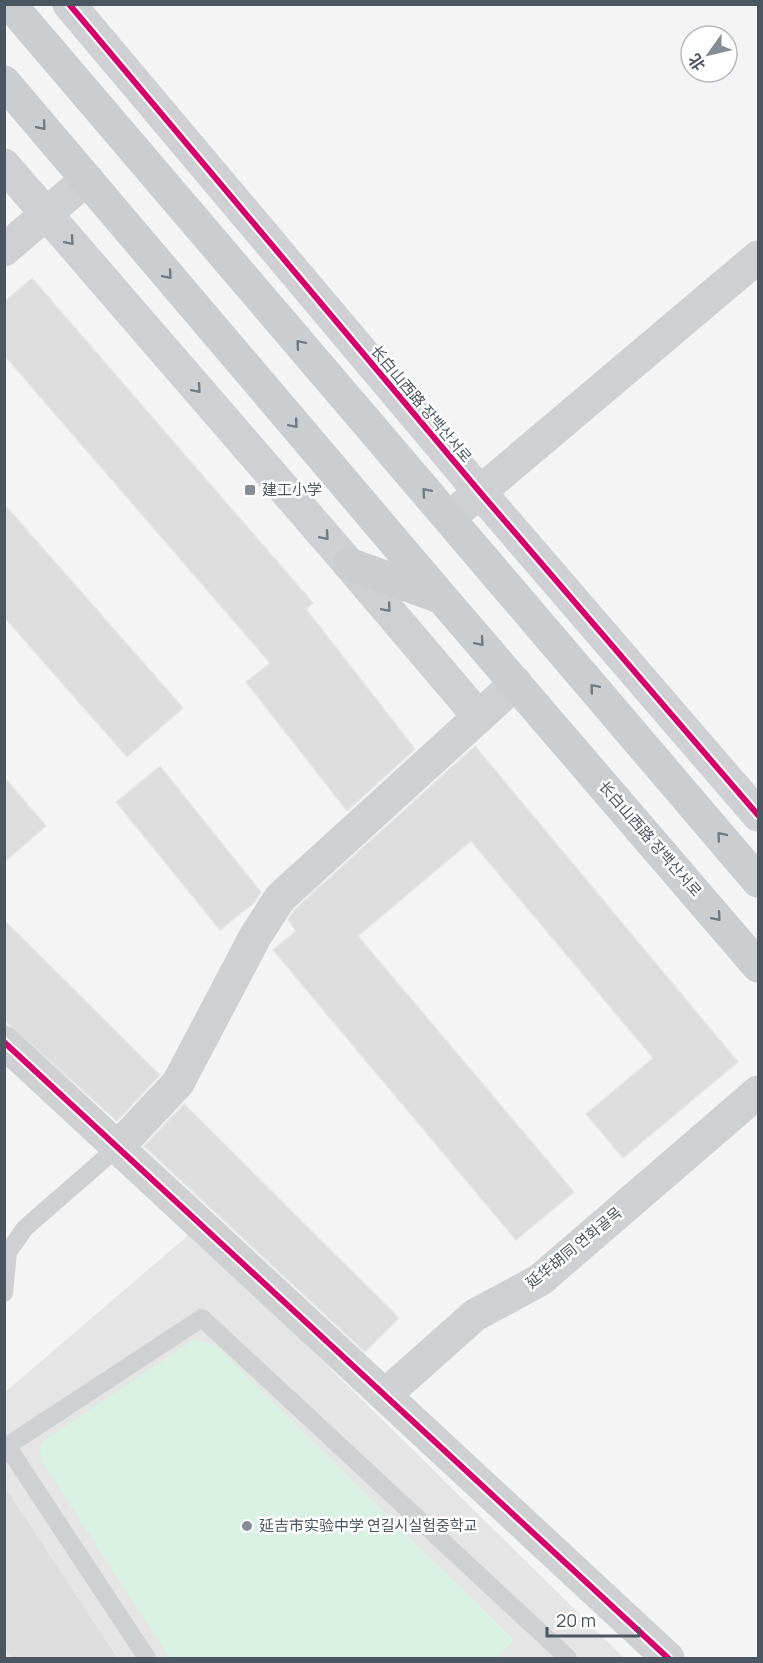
<svg xmlns="http://www.w3.org/2000/svg" width="763" height="1663" font-family="Manrope,'Noto Sans SC','Noto Sans KR',sans-serif">
	<style>
		.education { fill: #e6e5e6 }
		.green { fill: #d9f2e3 }
		.building { fill: #ddddde; stroke: #e5e6e7; stroke-width: 1.5 }
		.lines { fill: none; stroke-linecap: round; stroke-linejoin: round }
		.lane { stroke: #ced0d2; stroke-width: 18 }
		.street { stroke: #ced0d2; stroke-width: 33 }
		.secondary { stroke: #ced0d4; stroke-width: 33 }
		.primary { stroke: #caced1; stroke-width: 33 }
		.cycleway-casing { stroke: #fff; stroke-width: 10 }
		.cycleway { stroke: #d6006c; stroke-width: 6 }
		.oneway { stroke: #707a83 }
		.oneway2 { stroke: #727b84 }
		.oneway3 { stroke: #727b83 }
		.poi-dot { fill: #868d94; stroke: #fff; stroke-width: 2 }
		.labels { text-anchor: middle; stroke-width: 5; stroke-linejoin: round; paint-order: stroke }
		.street-label { font-size: 15px; fill: #4a5661; stroke: #fff }
		.poi-label { font-size: 15px; fill: #4a5661; stroke: #fff; text-anchor: start }
	</style>
	<rect width="100%" height="100%" fill="#f4f4f4"/>
	<!-- education -->
	<polygon class="education" points="192,1232 624,1658 5,1658 4,1393"/>
	<!-- green -->
	<polygon class="green" points="195,1339 215,1345 514,1640 497,1658 170,1658 43,1463 40,1450 42,1442"/>
	<!-- building -->
	<g class="building">
		<polygon points="32,278 313,603 306,609 415,749 347,811 246,682 270,663 4,355 4,302"/>
		<polygon points="4,504 183,708 127,757 4,617"/>
		<polygon points="475,746 738,1062 623,1158 586,1114 653,1058 471,841 358,936 574,1192 516,1240 273,950 296,931 288,920 294,910"/>
		<polygon points="160,766 261,892 255,902 220,930 116,802"/>
		<polygon points="4,777 46,826 4,862"/>
		<polygon points="4,920 160,1075 117,1121 4,1020"/>
		<polygon points="184,1104 399,1318 365,1352 144,1146"/>
		<polygon points="4,1485 119,1659 11,1659 4,1648"/>
	</g>
	<g class="lines">
		<!-- lane -->
		<g class="lane">
			<polyline points="4,1293 8,1252 25,1228 118,1147"/>
			<polyline points="7,1446 147,1658"/>
			<polyline points="4,1448 202,1318 568,1658"/>
		</g>
		<!-- street -->
		<g class="street">
			<polyline points="4,250 87,179"/>
			<polyline points="449,518 758,257"/>
			<polyline points="349,564 479,717"/>
			<polyline points="4,1042 668,1658"/>
			<polyline points="118,1147 178,1083 256,935 280,898 516,683"/>
			<polyline points="385,1395 475,1315 540,1280 758,1092"/>
		</g>
		<!-- secondary -->
		<g class="secondary">
			<polyline points="69,4 479,491 758,815"/>
			<polyline points="4,165 349,564"/>
		</g>
		<!-- primary -->
		<g class="primary">
			<polyline points="10,4 758,881"/>
			<polyline points="4,82 442,598 758,966"/>
			<polyline points="349,564 440,597"/>
		</g>
		<!-- cycleway casing -->
		<g class="cycleway-casing">
			<g id="cycleway">
				<polyline points="69,4 479,491 758,815"/>
				<polyline points="4,1042 668,1658"/>
			</g>
		</g>
		<!-- cycleway -->
		<use href="#cycleway" class="cycleway"/>
	</g>
	<!-- one-way arrows -->
	<defs><path id="oneway-chevron" d="M-2-3.5L2.5 0L-2 3.5" fill="none" stroke-width="1.6" stroke-linecap="round" stroke-linejoin="round" transform="scale(1.5)"/></defs>
	<g class="oneway">
		<use href="#oneway-chevron" transform="translate(42 126) rotate(50)"/>
		<use href="#oneway-chevron" transform="translate(168 275) rotate(50)"/>
		<use href="#oneway-chevron" transform="translate(300 344) rotate(-131)"/>
		<use href="#oneway-chevron" transform="translate(294 424) rotate(50)"/>
		<use href="#oneway-chevron" transform="translate(426 492) rotate(-131)"/>
		<use href="#oneway-chevron" transform="translate(480 642) rotate(49)"/>
		<use href="#oneway-chevron" transform="translate(594 688) rotate(-130)"/>
		<use href="#oneway-chevron" transform="translate(721 836) rotate(-130)"/>
		<use href="#oneway-chevron" transform="translate(717 917) rotate(49)"/>
	</g>
	<g class="oneway2">
		<use href="#oneway-chevron" transform="translate(70 241) rotate(49)"/>
		<use href="#oneway-chevron" transform="translate(197 389) rotate(49)"/>
		<use href="#oneway-chevron" transform="translate(325 536) rotate(49)"/>
	</g>
	<use class="oneway3" href="#oneway-chevron" transform="translate(387 608) rotate(50)"/>
	<!-- markers -->
	<g class="poi-dot">
		<rect x="244" y="484" width="12" height="12" rx="3"/>
		<circle cx="247" cy="1526" r="6"/>
	</g>
	<g class="labels">
		<!-- street labels -->
		<g class="street-label">
			<text transform="translate(421 404) rotate(50)" y="5">长白山西路 장백산서로</text>
			<text transform="translate(650 839) rotate(49)" y="5">长白山西路 장백산서로</text>
			<text transform="translate(574 1248) rotate(-39)" y="5">延华胡同 연화골목</text>
		</g>
		<!-- poi labels -->
		<g class="poi-label">
			<text x="262" y="495">建工小学</text>
			<text x="259" y="1531">延吉市实验中学 연길시실험중학교</text>
		</g>
	</g>
	<!-- border -->
	<rect width="763" height="1663" fill="none" stroke="#4a5661" stroke-width="12"/>
	<!-- north arrow -->
	<g transform="translate(709 54) rotate(236)"><circle r="28" fill="#ffffff" stroke="#b7bbc0" stroke-width="1.5"/>
	<path d="M0-4.5L10 22L0 15L-10 22Z" fill="#868d94"/>
	<text y="-9" font-size="16" font-weight="bold" text-anchor="middle" fill="#4a5661">北</text>
	</g>
	<!-- scale -->
	<path d="M547 1627v9h92v-9" fill="none" stroke="#4a5661" stroke-width="3"/>
	<text x="556" y="1627" font-size="18" fill="#4a5661" stroke="#ffffff" stroke-width="4.5" paint-order="stroke">20 m</text>
</svg>
